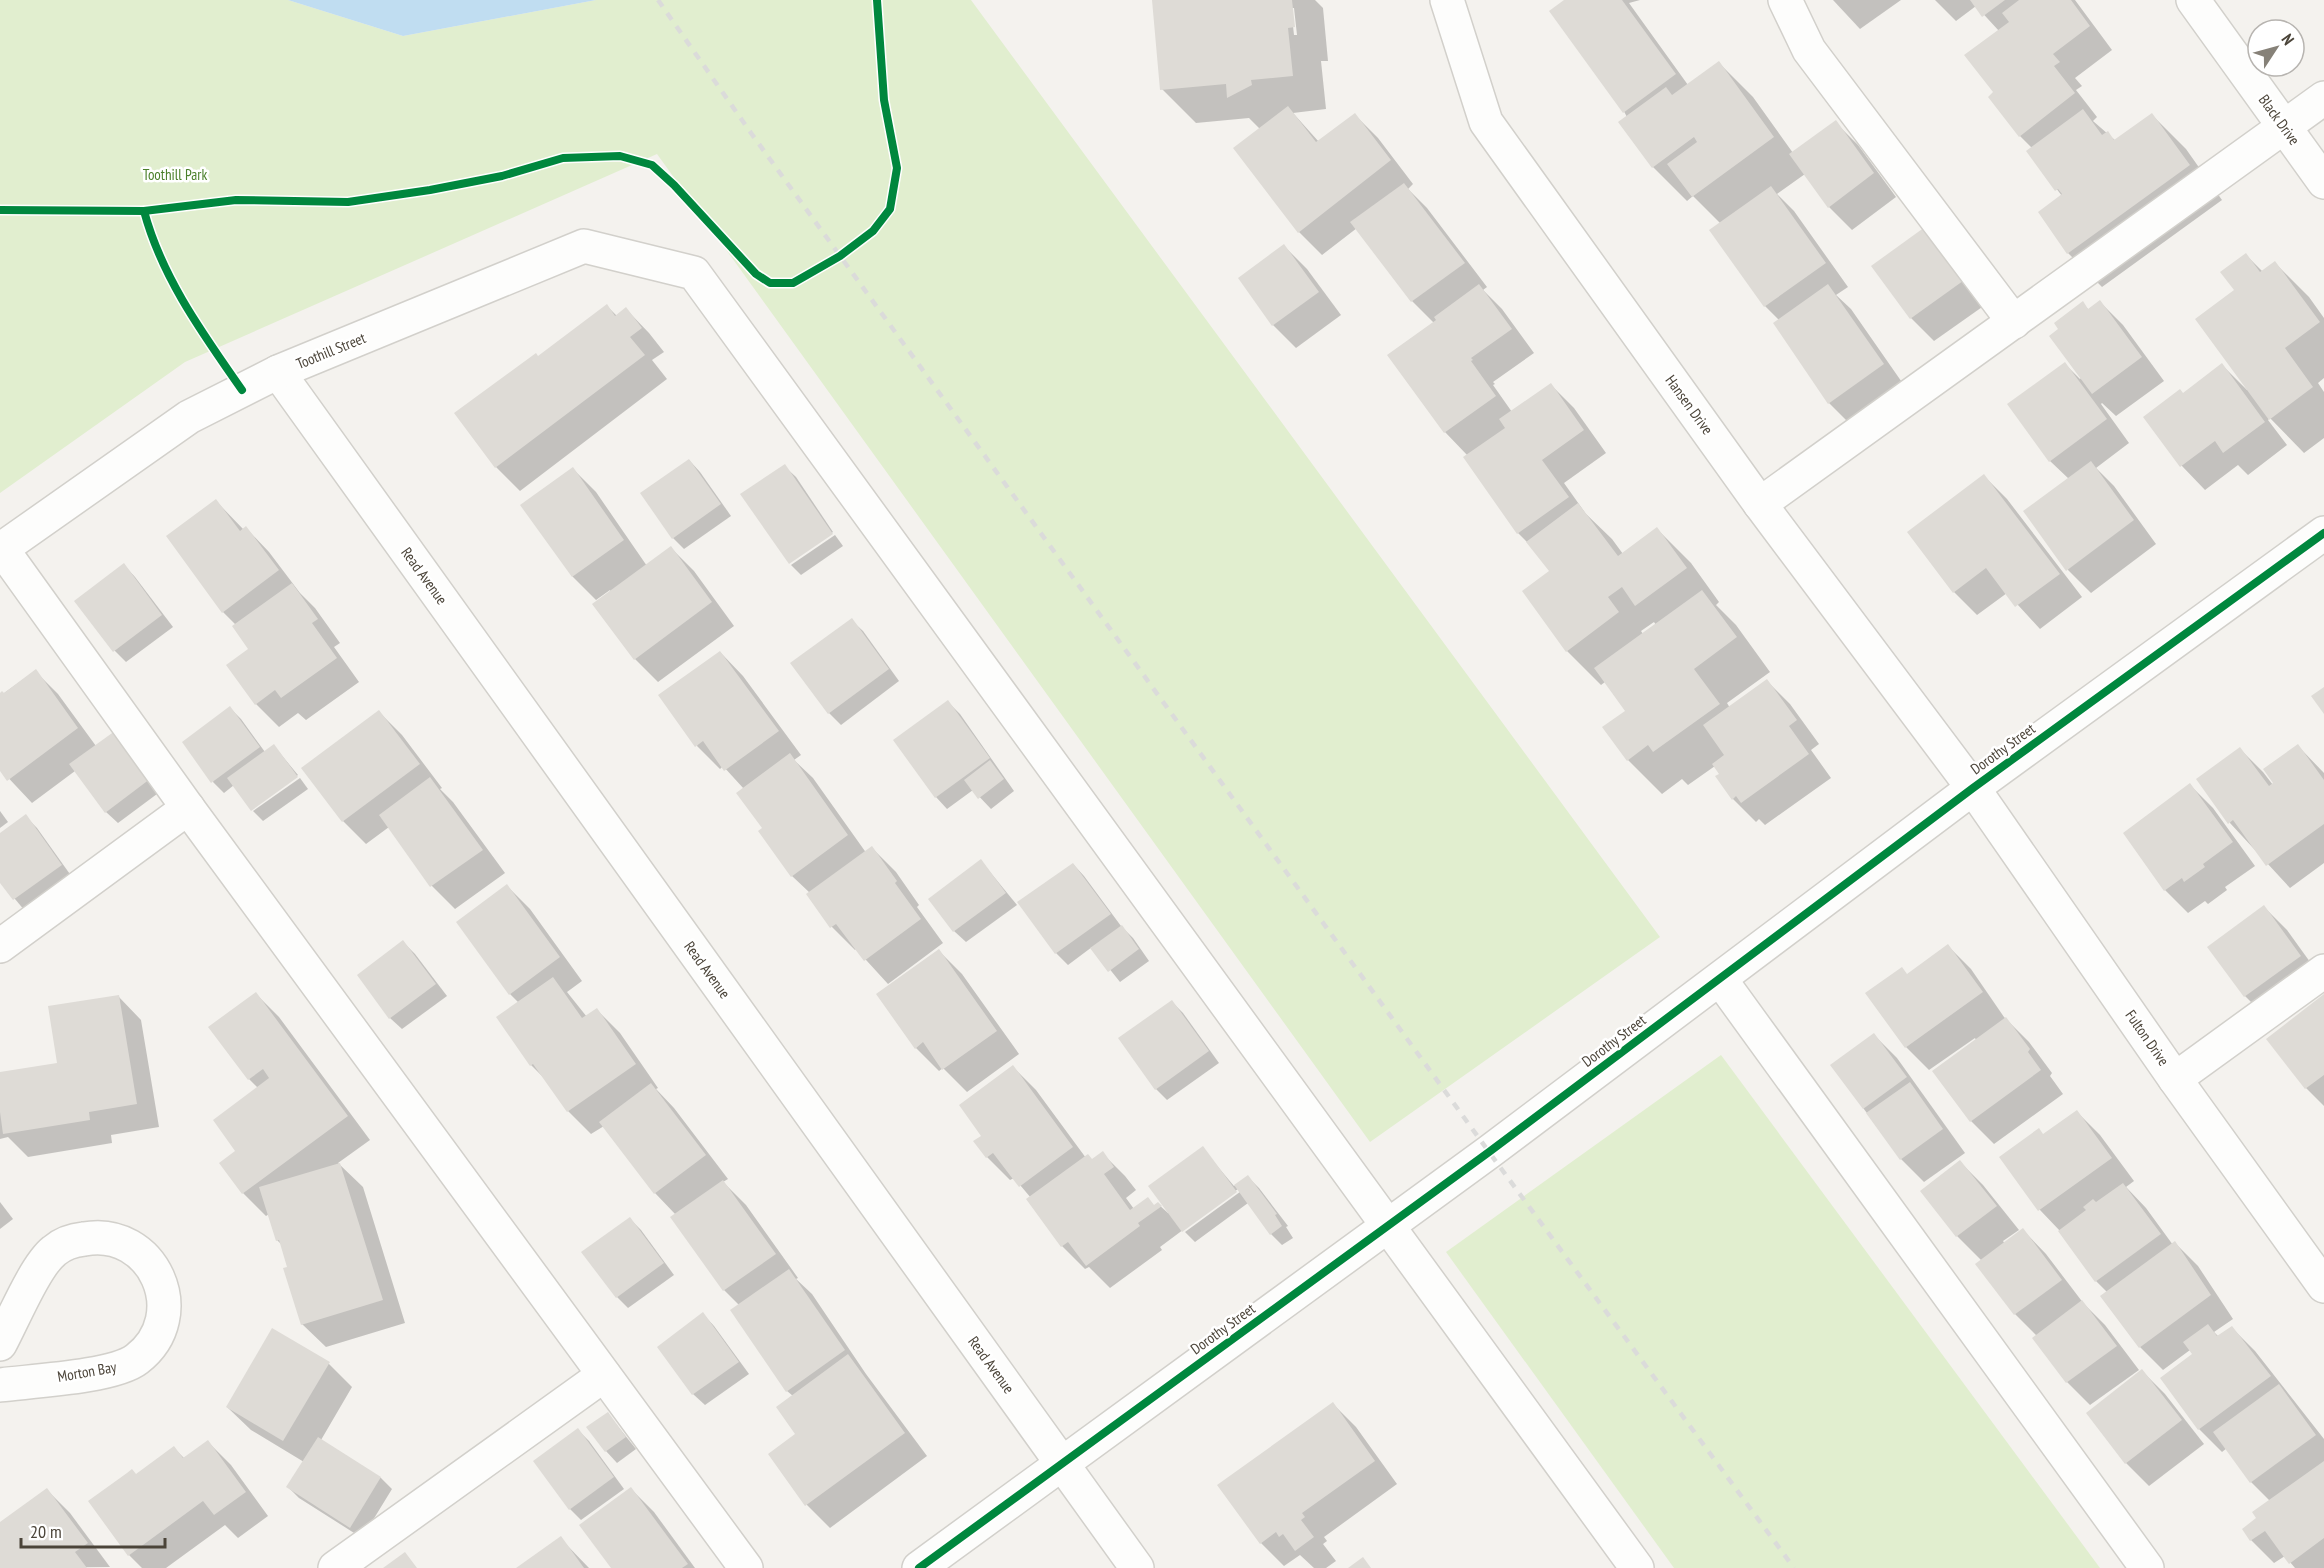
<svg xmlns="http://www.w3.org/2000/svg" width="2324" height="1568" font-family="'PT Sans Narrow',sans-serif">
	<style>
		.green { fill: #e1eecf }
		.water { fill: #c0ddf1 }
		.shadow { fill: #0003; fill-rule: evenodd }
		.building { fill: #dedbd6 }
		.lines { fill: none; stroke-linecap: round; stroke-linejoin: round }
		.minor-casing { stroke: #d2d0cb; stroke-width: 36 }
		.minor { stroke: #fdfdfc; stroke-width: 33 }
		.rail { stroke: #dbdbda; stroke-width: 4.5; stroke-dasharray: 8 8; stroke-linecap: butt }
		.cycleway-casing { stroke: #fff; stroke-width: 11 }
		.cycleway { stroke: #00873e; stroke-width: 8 }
		.labels { text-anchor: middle; stroke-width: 5; stroke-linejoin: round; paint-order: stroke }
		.street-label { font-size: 15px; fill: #4b4439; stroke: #fff }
		.park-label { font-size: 15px; fill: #4a7f2a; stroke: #fff }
	</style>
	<rect width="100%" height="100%" fill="#f4f2ee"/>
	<!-- green -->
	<g class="green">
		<polygon points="0,0 288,0 403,36 596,0 971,0 1660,937 1370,1142 657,154 185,362 0,493"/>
		<polygon points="1721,1055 2100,1568 1674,1568 1446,1252"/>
	</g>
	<!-- water -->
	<polygon class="water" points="288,0 596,0 403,36"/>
	<!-- shadow -->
	<g class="shadow">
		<path d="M1153,0h162l8,8 5,53h-7l5,48 -33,4 26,29 36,-27 23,23 35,46 -5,5 19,19 60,79 -4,3 19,19 32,44 -41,29 2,2 -2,1 19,27 39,-27 23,23 32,45 -42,30 22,31 26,25 11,15 34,-25 34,34 28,39 -3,3 20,20 34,47 -43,31 3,5 37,-27 23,23 29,40 -8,6 20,28 -66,47 -6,-6 -3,3 -23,-23 -18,-33 -27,19 -6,-6 -20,15 -34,-34 -1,-48 -22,-30 -4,3 -34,-34 -16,-79 -17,-23 -16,-16 -53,-75 3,-2 -23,-24 -11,-109 -22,-22 -55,-73 -35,27 -23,-23 -64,-84 25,-19 -11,-11 -53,5 -34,-34zM1291,8h3l3,27h-3zM1654,622l2,3 -13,9 -2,-3z"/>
		<polygon points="1566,0 1640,0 1629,3 1688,85 1719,63 1753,97 1793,153 1835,122 1858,145 1896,197 1852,230 1829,207 1805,174 1777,194 1794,211 1848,287 1836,295 1851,309 1906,388 1852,426 1829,403 1775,323 1779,320 1765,306 1721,224 1693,196 1687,201 1653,167"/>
		<polygon points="1833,0 1901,0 1860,29"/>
		<polygon points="1935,0 2075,0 2112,50 2075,78 2082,86 2076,90 2097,117 2093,121 2116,141 2152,115 2186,149 2222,200 2102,287 2068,253 2062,196 2028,151 2032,148 2020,136 1996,93 1999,31 1976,6 1956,21"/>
		<polygon points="1924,229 1985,305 1934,341 1911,318 1873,266"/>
		<polygon points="1284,246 1307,269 1341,315 1296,348 1273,325"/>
		<polygon points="2246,255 2263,272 2275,263 2309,297 2324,318 2324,378 2318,383 2324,392 2324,438 2304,453 2270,418 2268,420 2287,445 2248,475 2238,465 2205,490 2182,466 2145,417 2183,394 2222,365 2247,390 2248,389 2236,291"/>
		<polygon points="2100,302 2123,325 2164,381 2116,416 2102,403 2101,404 2129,443 2096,468 2114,486 2156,544 2091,593 2068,570 2069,479 2050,461 2065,364 2080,379 2081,378 2082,303 2089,310"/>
		<polygon points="607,306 617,316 626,309 649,333 664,352 652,360 667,379 520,491 496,467 456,414 538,357"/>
		<polygon points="689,460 700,472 731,516 684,549 673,538"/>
		<polygon points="784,466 796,477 833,532 790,562"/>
		<polygon points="573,469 596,492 647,566 671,548 694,571 734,626 658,682 635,659 610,590 596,600 573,577 522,505"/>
		<polygon points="1984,476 2007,499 2082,597 2040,629 2007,593 1977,615 1954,592"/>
		<polygon points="216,501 244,530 246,528 269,552 300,593 315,608 340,643 334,647 359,682 306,720 298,713 279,727 256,704 250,649 236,625 223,612 168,537"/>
		<polygon points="835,535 843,546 801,575 791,565"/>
		<polygon points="124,565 135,577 173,627 126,662 115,651 76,601"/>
		<polygon points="851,620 863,631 899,681 841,725 829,713 792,664"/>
		<polygon points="720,652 743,676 801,755 794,760 813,778 867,854 873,849 896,872 919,905 917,907 943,943 888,984 856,949 855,950 832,927 808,895 810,893 792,876 764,829 744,789 723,766 720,769 697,746"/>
		<polygon points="35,671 58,694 96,746 115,733 161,791 118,823 106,812 75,771 32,803 0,769 0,696"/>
		<polygon points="948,702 960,714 1014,791 991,809 973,790 947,809 936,797 895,741"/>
		<polygon points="230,708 241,719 265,752 274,746 298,775 252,809 234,785 224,793 213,782"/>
		<polygon points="379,712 402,735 442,788 440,789 453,802 505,873 455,909 432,886 389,827 366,844 343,821"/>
		<polygon points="2298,746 2324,773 2324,863 2290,888 2230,823 2240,749 2263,772 2273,785"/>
		<polygon points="300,778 308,789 263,821 253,811"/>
		<polygon points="2190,785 2213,808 2255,866 2225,887 2227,890 2208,904 2205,901 2188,913 2165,890 2125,833"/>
		<polygon points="0,811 8,822 0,828"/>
		<polygon points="25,816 37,828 72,877 25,911 0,881 0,835"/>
		<polygon points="981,861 1017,905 966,942 954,931"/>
		<polygon points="1073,864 1084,876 1121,926 1133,938 1149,961 1120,982 1092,947 1068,965 1056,953 1020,903"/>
		<polygon points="507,886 530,909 582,981 567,992 587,1017 597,1010 620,1033 658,1088 656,1089 674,1108 728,1179 723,1182 746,1205 798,1278 796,1279 812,1294 866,1374 927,1456 830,1528 807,1505 793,1396 787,1391 740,1306 724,1290 676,1215 655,1193 604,1126 591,1134 568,1111 548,1082 531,1065 519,1003 510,994"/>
		<polygon points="2264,907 2287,930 2323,980 2269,1020 2245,996 2209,947"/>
		<polygon points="403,942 415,954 447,996 402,1029 390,1018 359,975"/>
		<polygon points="1948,946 1971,969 2004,1017 2029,1042 2052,1073 2050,1076 2063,1094 1994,1144 1971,1121 1934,1071 1976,1040 1975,1038 1929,1070 1906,1047 1868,994 1908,975"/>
		<polygon points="939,951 962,974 1019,1054 967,1092 943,1068 939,1071 916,1048"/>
		<polygon points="256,994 279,1017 370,1140 338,1163 363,1187 405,1323 326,1347 302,1324 282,1245 277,1240 269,1214 266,1216 243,1193 237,1151 258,1088 249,1079"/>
		<polygon points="118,996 141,1020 159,1127 111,1135 112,1143 28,1157 8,1137 0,1139 0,1074 59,1064"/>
		<polygon points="2324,996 2324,1106 2306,1088 2268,1039"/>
		<polygon points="1172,1002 1183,1013 1219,1063 1167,1100 1156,1089"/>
		<polygon points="1874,1035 1897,1058 1965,1153 1924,1182 1901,1159 1832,1066"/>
		<polygon points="1013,1067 1036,1090 1086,1158 1092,1160 1102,1153 1125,1176 1136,1190 1126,1198 1134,1209 1155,1206 1158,1204 1168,1213 1169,1212 1202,1148 1234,1186 1248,1177 1259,1188 1288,1226 1286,1227 1293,1238 1282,1245 1271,1234 1248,1203 1195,1242 1185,1232 1244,1189 1242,1186 1160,1247 1162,1250 1110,1288 1089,1267 1085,1269 1062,1246 1031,1198 1014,1178 1010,1180 987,1157 983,1136"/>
		<polygon points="2077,1112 2100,1135 2134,1181 2126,1187 2146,1208 2173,1245 2175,1243 2198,1266 2233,1319 2214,1332 2219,1337 2232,1328 2255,1351 2324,1439 2324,1568 2295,1568 2285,1556 2274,1563 2251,1540 2259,1518 2270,1501 2251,1482 2227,1448 2222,1452 2199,1429 2195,1355 2190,1350 2163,1370 2140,1347 2108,1293 2096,1281 2060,1231 2040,1210 2001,1157 2044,1136"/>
		<polygon points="1960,1162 1983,1185 2019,1230 2003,1241 2005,1244 2023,1230 2046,1254 2084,1304 2105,1325 2139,1370 2090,1405 2067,1382 2034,1338 2037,1336 2015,1314 1977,1264 1982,1261 1957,1236 1922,1192"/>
		<polygon points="0,1202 13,1219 0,1229"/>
		<polygon points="630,1219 641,1230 674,1275 628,1308 617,1297"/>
		<polygon points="703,1314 714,1326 749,1374 705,1405 693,1394 659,1347"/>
		<polygon points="273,1330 329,1364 352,1387 321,1440 381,1478 392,1489 362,1538 299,1498 288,1487 304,1462 251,1430 227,1407"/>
		<polygon points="2142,1371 2165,1394 2204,1444 2149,1486 2126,1463 2088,1414"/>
		<polygon points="1333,1404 1356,1427 1397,1484 1324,1537 1327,1541 1323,1544 1336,1561 1326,1568 1314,1568 1300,1555 1284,1566 1261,1543 1219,1486"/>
		<polygon points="608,1414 636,1449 617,1463 606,1451"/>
		<polygon points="578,1430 589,1441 624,1489 581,1520 570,1509"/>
		<polygon points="208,1442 231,1465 268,1516 238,1538 225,1525 166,1568 142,1568 129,1555 90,1501 136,1475 174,1448 185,1459"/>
		<polygon points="631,1489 654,1512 695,1568 613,1568"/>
		<polygon points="47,1490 70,1513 110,1567 0,1568 0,1524"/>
		<polygon points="560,1538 589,1568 519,1568"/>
	</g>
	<!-- building -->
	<g class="building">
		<polygon points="1152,0 1292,0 1295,27 1288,28 1293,76 1251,80 1252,85 1227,98 1226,84 1160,90"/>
		<polygon points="1564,0 1622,0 1676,74 1623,113 1549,11"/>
		<polygon points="1970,0 2005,0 1982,17"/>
		<polygon points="2019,0 2071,0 2090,26 2053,54 2060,62 2054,66 2075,93 2019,137 1988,97 1993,92 1964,55 2009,22 2002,13"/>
		<polygon points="1719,61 1774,137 1692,197 1667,164 1697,142 1694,137 1652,168 1618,122 1666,87 1672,95"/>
		<polygon points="1288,106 1316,142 1355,113 1391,160 1298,233 1233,148"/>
		<polygon points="2083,109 2102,135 2108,131 2114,140 2152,113 2190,165 2067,254 2038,212 2062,194 2058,189 2055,191 2026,151"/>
		<polygon points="1836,120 1874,173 1828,208 1789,154"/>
		<polygon points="1404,183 1465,263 1411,302 1350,222"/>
		<polygon points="1771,186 1826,263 1764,307 1709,230"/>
		<polygon points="1925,227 1963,281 1910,319 1871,266"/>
		<polygon points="1284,244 1319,292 1272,326 1238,278"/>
		<polygon points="2246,253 2260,272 2275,261 2320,322 2285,348 2313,387 2269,420 2195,319 2234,290 2220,272"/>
		<polygon points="1479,284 1512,329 1471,358 1473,360 1471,361 1496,396 1444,433 1387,355 1436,320 1434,317"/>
		<polygon points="1828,284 1884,364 1828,404 1773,323"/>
		<polygon points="2100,300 2142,357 2092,394 2049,336 2058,329 2054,323 2083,301 2088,309"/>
		<polygon points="607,304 615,316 626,307 642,328 630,337 645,355 495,468 454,413 536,353 538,356"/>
		<polygon points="2065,362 2107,419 2049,462 2007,404"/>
		<polygon points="2222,363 2265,422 2223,453 2215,441 2180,467 2143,417 2180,389 2183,393"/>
		<polygon points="1551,383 1584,430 1542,460 1569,497 1517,534 1463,457 1505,428 1499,419"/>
		<polygon points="689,459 721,504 672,539 640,493"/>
		<polygon points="2091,461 2134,520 2066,571 2023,511"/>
		<polygon points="785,464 833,534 789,564 740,494"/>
		<polygon points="573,467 624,540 572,577 520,505"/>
		<polygon points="1984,474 2060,574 2015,607 1986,568 1953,593 1907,532"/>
		<polygon points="216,499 240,531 246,526 279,570 222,613 166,536"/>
		<polygon points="1578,503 1618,556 1657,527 1687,568 1635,606 1622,587 1608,597 1619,612 1566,652 1522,591 1549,571 1526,542"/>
		<polygon points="671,546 712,602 634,660 592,604"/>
		<polygon points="124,563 162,615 113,652 74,601"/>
		<polygon points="292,583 318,619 312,623 337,658 281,698 275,690 255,705 226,665 248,649 232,626"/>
		<polygon points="1702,590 1737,637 1694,669 1720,704 1653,752 1648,745 1627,761 1602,727 1625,711 1594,668"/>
		<polygon points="852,618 889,669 828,714 790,663"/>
		<polygon points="720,651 779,731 724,771 703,741 695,747 658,695"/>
		<polygon points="36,669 78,728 7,781 0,771 0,693 2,691 4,693"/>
		<polygon points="1767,679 1797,720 1789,726 1809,754 1741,803 1736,796 1732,800 1715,776 1719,774 1712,764 1724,755 1703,725"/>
		<polygon points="2324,687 2324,714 2311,696"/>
		<polygon points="948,700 990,758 935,798 893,740"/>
		<polygon points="230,706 260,747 211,783 182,742"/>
		<polygon points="379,710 420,764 342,822 301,768"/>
		<polygon points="115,731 150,779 105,813 69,764"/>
		<polygon points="274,744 298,777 251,811 227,778"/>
		<polygon points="2298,744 2324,780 2324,824 2266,866 2233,820 2228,824 2196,779 2240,747 2269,786 2273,783 2263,769"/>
		<polygon points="790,753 848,835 791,877 758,831 762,828 736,793"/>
		<polygon points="990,760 1004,779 978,799 964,780"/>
		<polygon points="430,777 483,850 430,887 379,815"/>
		<polygon points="2190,783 2233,842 2203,864 2205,867 2184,882 2182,878 2164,891 2123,833"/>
		<polygon points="26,814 62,865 13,900 0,883 0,833"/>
		<polygon points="872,846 897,881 895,883 921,919 864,961 836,924 830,928 806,894"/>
		<polygon points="981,859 1006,893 953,932 928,899"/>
		<polygon points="1073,863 1111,914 1055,954 1017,902"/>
		<polygon points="507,884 560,957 509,995 456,922"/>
		<polygon points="2264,905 2301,956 2244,997 2207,947"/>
		<polygon points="1122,925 1139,949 1108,972 1090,948"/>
		<polygon points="403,940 436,984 389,1019 357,975"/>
		<polygon points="1948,944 1983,992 1905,1048 1865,993 1902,967 1907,974"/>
		<polygon points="939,949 997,1031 942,1070 923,1042 915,1049 876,994"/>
		<polygon points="553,977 582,1018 597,1008 636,1064 567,1112 533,1064 530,1066 496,1017"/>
		<polygon points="256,992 348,1116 242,1194 219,1163 235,1151 213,1120 269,1078 263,1069 248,1080 208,1027"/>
		<polygon points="2324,994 2324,1075 2305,1089 2266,1039"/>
		<polygon points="119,995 137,1104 89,1112 90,1120 3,1134 0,1112 0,1072 57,1063 48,1006"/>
		<polygon points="1172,1000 1209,1051 1155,1090 1118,1038"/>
		<polygon points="2006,1017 2030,1049 2028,1052 2041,1070 1970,1122 1932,1071"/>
		<polygon points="1874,1033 1907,1077 1863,1109 1830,1065"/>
		<polygon points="1013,1065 1073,1147 1019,1187 993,1153 986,1158 973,1141 981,1136 959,1105"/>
		<polygon points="1910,1082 1943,1129 1900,1160 1866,1113"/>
		<polygon points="651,1083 706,1155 654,1194 599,1122"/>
		<polygon points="2077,1110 2112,1158 2038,1211 1999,1157 2039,1128 2043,1134"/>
		<polygon points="1203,1146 1237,1192 1182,1232 1148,1186"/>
		<polygon points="1103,1151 1114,1167 1104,1174 1130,1210 1148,1197 1154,1205 1158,1202 1162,1206 1138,1223 1140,1226 1086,1266 1068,1242 1061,1247 1026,1199 1088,1154 1092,1159"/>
		<polygon points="1960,1160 1997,1206 1956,1237 1920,1191"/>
		<polygon points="340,1163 383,1300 301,1325 283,1268 287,1267 279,1240 276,1241 259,1187"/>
		<polygon points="1248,1175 1277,1214 1275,1215 1282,1226 1270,1235 1234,1185"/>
		<polygon points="723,1180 776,1254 723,1291 670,1217"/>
		<polygon points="2123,1183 2161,1234 2095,1282 2058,1231 2086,1210 2083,1207 2093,1199 2096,1202"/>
		<polygon points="630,1217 664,1263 616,1298 581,1252"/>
		<polygon points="2023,1228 2062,1280 2014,1315 1975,1264"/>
		<polygon points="2175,1241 2211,1295 2139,1348 2100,1296"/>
		<polygon points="789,1269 845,1350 786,1392 730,1310"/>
		<polygon points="2082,1300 2117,1346 2066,1383 2032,1338"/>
		<polygon points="703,1312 739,1362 692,1395 657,1347"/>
		<polygon points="2208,1324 2217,1336 2232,1326 2271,1376 2198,1430 2160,1378 2192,1354 2183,1342"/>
		<polygon points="272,1328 330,1362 283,1441 226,1407"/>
		<polygon points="848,1354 905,1433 805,1506 768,1454 795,1434 776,1407"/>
		<polygon points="2142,1369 2182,1420 2125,1464 2086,1413"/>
		<polygon points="2279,1384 2316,1435 2250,1483 2213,1432"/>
		<polygon points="1333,1402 1375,1461 1302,1513 1305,1517 1301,1520 1314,1537 1295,1551 1283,1534 1279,1537 1276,1532 1260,1544 1217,1485"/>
		<polygon points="608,1412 626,1437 605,1452 586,1427"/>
		<polygon points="578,1428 614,1477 569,1510 533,1461"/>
		<polygon points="318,1437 381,1477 350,1528 286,1487"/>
		<polygon points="208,1440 246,1492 214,1515 203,1501 128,1556 88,1501 127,1473 132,1469 136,1474 174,1446 183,1458"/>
		<polygon points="2324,1461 2324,1538 2289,1564 2265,1531 2250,1541 2242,1529 2256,1518 2252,1512"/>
		<polygon points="631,1487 688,1564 682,1568 611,1568 579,1525"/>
		<polygon points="47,1488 88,1543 75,1552 87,1568 0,1568 0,1522"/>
		<polygon points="561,1536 584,1568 516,1568"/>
		<polygon points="405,1552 417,1568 383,1568"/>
		<polygon points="1363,1557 1371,1568 1348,1568"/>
	</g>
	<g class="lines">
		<!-- minor casing -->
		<g class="minor-casing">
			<g id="minor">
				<polyline points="1447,0 1486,122 1760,504 1973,788 2175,1079 2324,1286"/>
				<polyline points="1785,0 1809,50 2014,322"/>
				<polyline points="2193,0 2324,182"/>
				<polyline points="278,372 1137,1568"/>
				<polyline points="1760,504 2324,98"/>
				<polyline points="2,549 188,808 746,1568"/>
				<polyline points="0,550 189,417 278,372 584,246 694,273 1637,1568"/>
				<polyline points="0,946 188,808"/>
				<polyline points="1720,979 2147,1568"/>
				<polyline points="2175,1079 2324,971"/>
				<path d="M0,1344c13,-24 35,-78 54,-93 8,-7 20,-11 30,-12 69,-13 110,76 53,120 -23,18 -105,22 -137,26"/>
				<polyline points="335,1568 604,1375"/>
				<polyline points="919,1568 1489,1152 1973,788 2324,533"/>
			</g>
		</g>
		<!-- minor -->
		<use href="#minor" class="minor"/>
		<!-- rail -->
		<polyline class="rail" points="658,0 751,133 1489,1152 1794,1568"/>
		<!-- cycleway casing -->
		<g class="cycleway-casing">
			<g id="cycleway">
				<polyline points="0,210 144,211 236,200 348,202 430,190 502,176 563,158 620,156 652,165 674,185 756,274 770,283 793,283 840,256 873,231 890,209 897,168 884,100 877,0"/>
				<path d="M144,211c18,67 59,123 98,179"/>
				<polyline points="919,1568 1489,1152 1973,788 2324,533"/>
			</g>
		</g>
		<!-- cycleway -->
		<use href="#cycleway" class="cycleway"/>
	</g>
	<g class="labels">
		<!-- street labels -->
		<g class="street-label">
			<text transform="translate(2279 120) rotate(54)" y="5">Black Drive</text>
			<text transform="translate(331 351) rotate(-22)" y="5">Toothill Street</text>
			<text transform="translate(1689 405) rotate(54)" y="5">Hansen Drive</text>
			<text transform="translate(424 576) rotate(54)" y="5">Read Avenue</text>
			<text transform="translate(2003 749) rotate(-36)" y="5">Dorothy Street</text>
			<text transform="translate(707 970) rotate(54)" y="5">Read Avenue</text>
			<text transform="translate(2147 1038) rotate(55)" y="5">Fulton Drive</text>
			<text transform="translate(1614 1041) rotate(-37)" y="5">Dorothy Street</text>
			<text transform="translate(1223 1329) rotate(-36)" y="5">Dorothy Street</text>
			<text transform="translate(991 1365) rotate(54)" y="5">Read Avenue</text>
			<text transform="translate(87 1372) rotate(-10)" y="5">Morton Bay</text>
		</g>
		<!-- park labels -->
		<g class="park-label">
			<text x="175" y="180">Toothill Park</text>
		</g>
	</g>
	<!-- north arrow -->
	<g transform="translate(2276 48) rotate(54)"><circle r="28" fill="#ffffff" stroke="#b7b4b0" stroke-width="1.5"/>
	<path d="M0-4.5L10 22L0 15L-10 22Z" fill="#868178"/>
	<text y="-9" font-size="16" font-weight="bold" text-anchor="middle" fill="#4b4439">N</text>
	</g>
	<!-- scale -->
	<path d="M21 1538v9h144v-9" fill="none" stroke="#4b4439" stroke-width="3"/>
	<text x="30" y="1538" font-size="18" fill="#4b4439" stroke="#ffffff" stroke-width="4.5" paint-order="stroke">20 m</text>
</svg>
